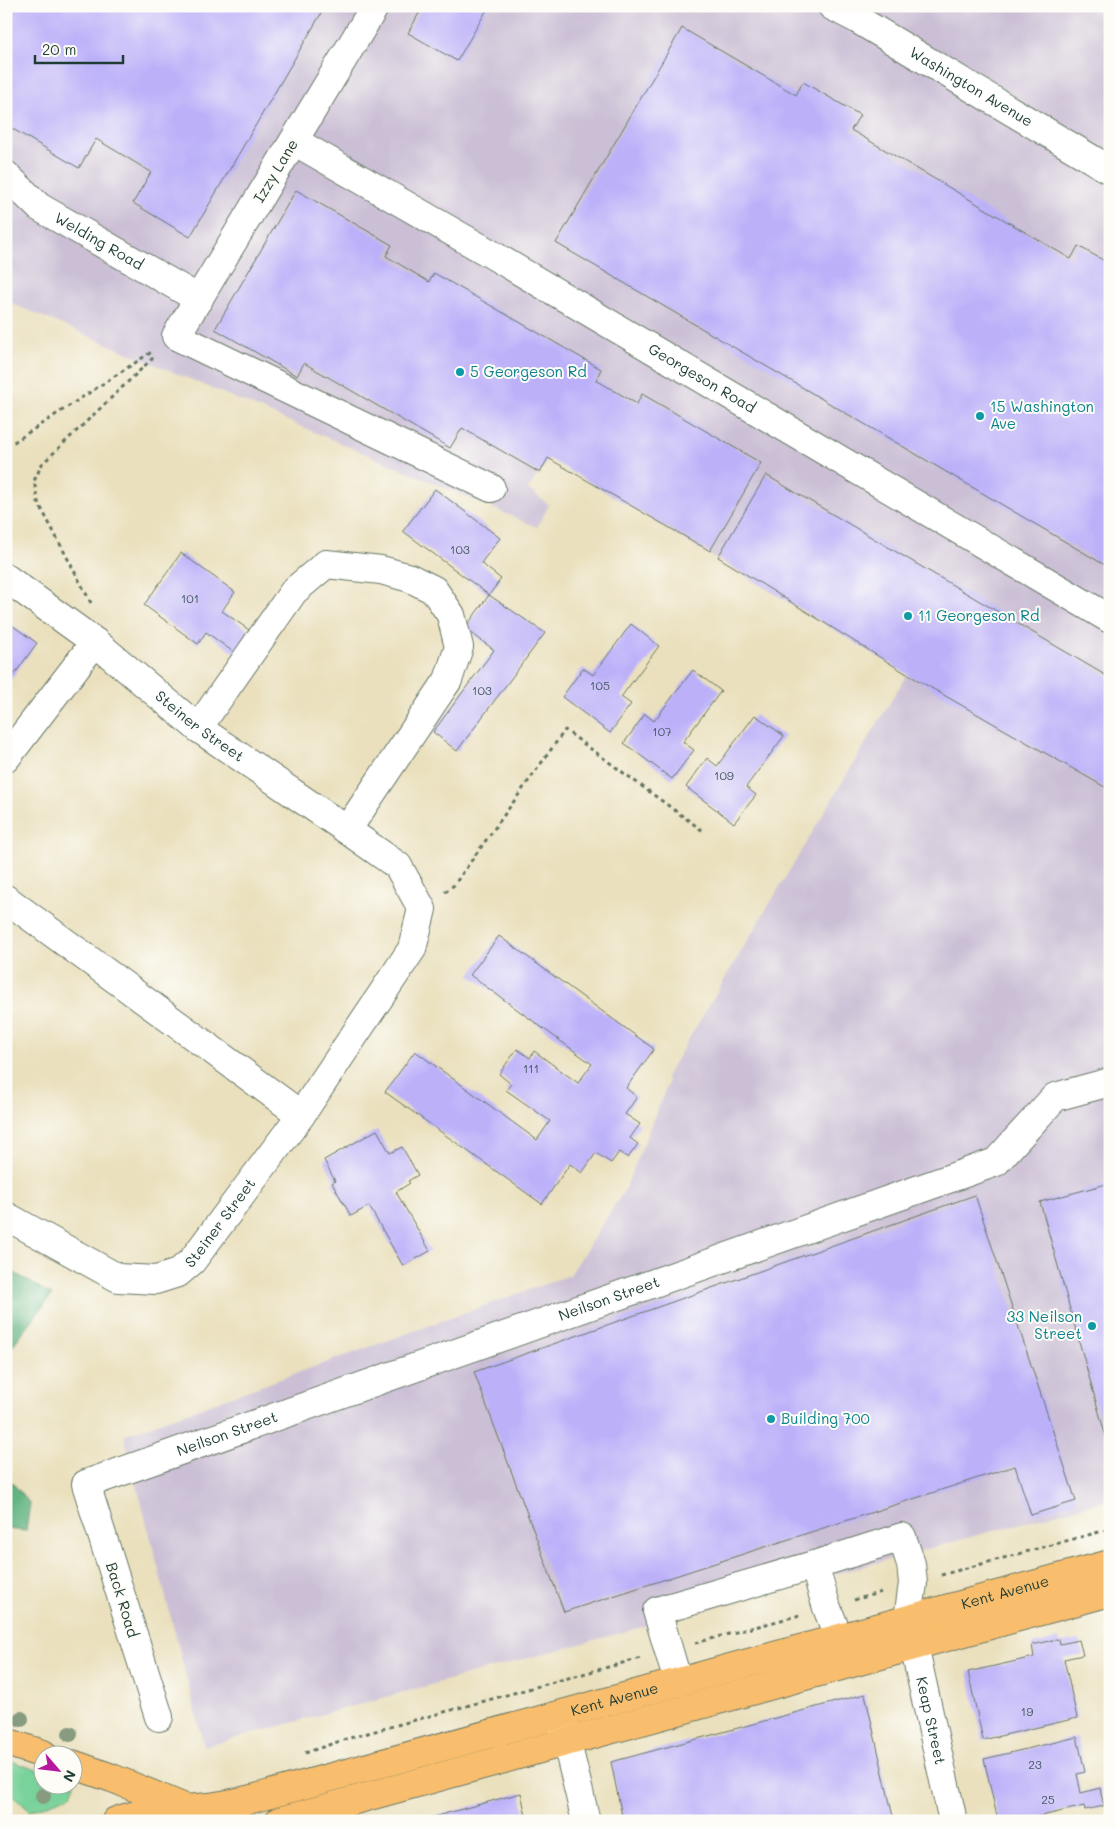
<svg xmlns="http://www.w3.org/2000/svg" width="1116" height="1827" font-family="Mali,sans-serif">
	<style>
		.industrial { fill: #cbbfd5 }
		.green { fill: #78d299; stroke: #4c8866 }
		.forest { fill: #62b481; stroke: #40785a }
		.building { fill: #bcb1f9 }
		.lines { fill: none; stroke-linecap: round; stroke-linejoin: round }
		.minor-casing { stroke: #667664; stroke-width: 30 }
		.major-casing { stroke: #667664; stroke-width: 30 }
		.path { stroke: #667664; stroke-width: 3; stroke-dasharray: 4 4; stroke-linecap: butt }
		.minor { stroke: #fff; stroke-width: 28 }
		.major { stroke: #f9be6d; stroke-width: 28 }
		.tree { fill: #869b7f }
		.culture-dot { fill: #0f9aa8; stroke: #fdfcf7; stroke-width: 2 }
		.labels { text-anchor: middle; stroke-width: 4; stroke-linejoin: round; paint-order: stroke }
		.number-label { font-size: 12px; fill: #465a65 }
		.street-label { font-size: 15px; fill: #1f3d34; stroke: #fdfcf7 }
		.culture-label { font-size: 15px; fill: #0d838f; stroke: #fdfcf7; text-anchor: start }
	</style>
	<rect width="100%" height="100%" fill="#fdfcf7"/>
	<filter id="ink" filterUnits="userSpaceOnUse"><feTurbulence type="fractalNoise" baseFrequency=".02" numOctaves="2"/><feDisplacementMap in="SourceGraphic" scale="10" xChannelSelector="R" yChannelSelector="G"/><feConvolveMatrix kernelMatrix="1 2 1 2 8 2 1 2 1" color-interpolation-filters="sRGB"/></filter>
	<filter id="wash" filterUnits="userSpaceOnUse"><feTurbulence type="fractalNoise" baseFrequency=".0096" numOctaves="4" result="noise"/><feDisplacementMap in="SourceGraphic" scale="20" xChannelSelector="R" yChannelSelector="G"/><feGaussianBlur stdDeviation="1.12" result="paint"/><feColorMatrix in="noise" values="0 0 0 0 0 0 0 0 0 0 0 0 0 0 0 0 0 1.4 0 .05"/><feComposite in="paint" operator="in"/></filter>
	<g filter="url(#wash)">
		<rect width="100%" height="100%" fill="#eae0bd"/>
		<!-- industrial -->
		<polygon class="industrial" points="6,6 1110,6 1110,1499 211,1745 204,1746 124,1435 570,1275 625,1189 668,1083 668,1081 666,1077 907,674 549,458 528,489 549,505 537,527 6,301"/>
		<!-- green -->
		<polygon class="green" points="6,1759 42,1772 42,1784 75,1784 71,1795 30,1811 6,1789"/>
		<!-- forest -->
		<g class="forest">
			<polygon points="6,1268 52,1295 6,1354"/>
			<polygon points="6,1475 30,1504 26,1531 6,1529"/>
		</g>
		<g id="blocks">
			<!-- building -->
			<g class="building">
				<polygon points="6,6 312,6 322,12 190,237 133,203 151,172 96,139 79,168 6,125"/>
				<polygon points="423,6 489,6 457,61 408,33"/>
				<polygon points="682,28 796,95 803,82 860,115 851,130 1071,259 1078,246 1110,264 1110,568 556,243"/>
				<polygon points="296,190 392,245 386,256 429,282 434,273 601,369 596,380 637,404 642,394 761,463 710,551 548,458 540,473 462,428 450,448 304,363 297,376 215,329"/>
				<polygon points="766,475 1110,678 1110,790 907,674 718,557"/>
				<polygon points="435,489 500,538 481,563 501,579 489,595 403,531"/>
				<polygon points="181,553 235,592 222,611 252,632 236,654 206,632 198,644 144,605"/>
				<polygon points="489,595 545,633 457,751 433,732 494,650 465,628"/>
				<polygon points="6,621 37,643 6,686"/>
				<polygon points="631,624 659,646 621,697 631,704 610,733 562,697 583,668 593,675"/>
				<polygon points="693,670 721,691 683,742 694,750 672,779 624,743 645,714 654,721"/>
				<polygon points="755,715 784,736 746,787 756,795 734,823 686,787 707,758 717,766"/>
				<polygon points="499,936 654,1049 626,1088 637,1097 625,1114 640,1124 630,1138 638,1144 628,1158 619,1152 611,1163 596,1153 582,1173 570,1164 542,1204 385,1092 415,1051 537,1140 550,1121 506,1090 511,1084 499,1074 517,1049 530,1058 534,1051 578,1083 592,1064 470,975"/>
				<polygon points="377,1130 390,1153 402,1147 418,1175 408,1181 410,1183 396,1192 430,1251 403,1266 369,1206 351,1216 332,1183 335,1181 324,1160"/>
				<polygon points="1110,1183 1110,1448 1109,1448 1040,1202"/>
				<polygon points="975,1195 1076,1501 1031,1515 1015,1466 564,1612 474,1372"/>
				<polygon points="1059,1639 1060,1644 1079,1640 1083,1655 1064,1659 1077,1718 983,1740 968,1672 1034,1657 1032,1645"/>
				<polygon points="865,1694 894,1821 623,1821 611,1762"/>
				<polygon points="1077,1737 1085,1772 1077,1774 1081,1793 1100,1788 1104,1806 1085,1810 1084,1806 1020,1821 998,1821 984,1759"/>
				<polygon points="521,1793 527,1821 422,1821 422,1820"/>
			</g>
		</g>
	</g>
	<g filter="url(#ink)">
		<use href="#blocks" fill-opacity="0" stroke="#667664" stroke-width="1"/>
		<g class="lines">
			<!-- minor casing -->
			<g class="minor-casing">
				<g id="minor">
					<polyline points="375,6 176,336 491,488"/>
					<path id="s1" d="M832,6l25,13 253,151"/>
					<path id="s2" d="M294,141l197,113 619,365"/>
					<path id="s3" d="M6,175l33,32 160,92"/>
					<path id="s4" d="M6,578l89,64 103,86 149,102 51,36 24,43 -10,40 -111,166 -295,-216"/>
					<polyline points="198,728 294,591 326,564 381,570 410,578 434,590 451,615 459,647 448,680 347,830"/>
					<polyline points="6,758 95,642"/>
					<path id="s5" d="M6,1216l112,62 38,2 22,-7 14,-12 109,-146"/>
					<polyline points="814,1565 827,1608 847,1659"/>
					<path id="s6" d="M678,1682l-21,-71 157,-46 88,-28 9,27 2,19 -5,36 45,202"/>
					<path id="s7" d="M159,1717l-73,-233 910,-322 59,-65 55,-15"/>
					<polyline points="561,1718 586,1821"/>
				</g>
			</g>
			<!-- major casing -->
			<g class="major-casing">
				<g id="major">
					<polyline points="6,1742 43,1754"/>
					<polyline points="72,1764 112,1778 185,1808"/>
					<path id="s8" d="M116,1821c29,-11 62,-11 93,-14 21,-3 41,-7 61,-13l840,-230"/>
					<polyline points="279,1821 1110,1592"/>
				</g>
			</g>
			<!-- path -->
			<g class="path">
				<polyline points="6,445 14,442 153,351"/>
				<polyline points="91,603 38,502 34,481 42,464 156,355"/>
				<polyline points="445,892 454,885 565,730 703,831"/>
				<polyline points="941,1575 1110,1529"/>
				<polyline points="854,1600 882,1592"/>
				<polyline points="695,1643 800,1615"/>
				<polyline points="305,1753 346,1739 641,1658"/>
			</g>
			<!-- minor -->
			<use href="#minor" class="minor"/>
			<!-- major -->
			<use href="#major" class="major"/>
		</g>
		<!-- trees -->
		<g class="tree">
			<circle cx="21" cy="1719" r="8"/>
			<circle cx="70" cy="1734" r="8"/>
			<circle cx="43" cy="1796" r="8"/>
		</g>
	</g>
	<!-- markers -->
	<g class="culture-dot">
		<circle cx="460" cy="372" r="5"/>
		<circle cx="980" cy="416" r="5"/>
		<circle cx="908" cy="616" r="5"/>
		<circle cx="1092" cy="1326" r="5"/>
		<circle cx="771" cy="1419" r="5"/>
	</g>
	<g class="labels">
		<!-- number labels -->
		<g class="number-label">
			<text x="460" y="554">103</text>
			<text x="190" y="603">101</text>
			<text x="600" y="690">105</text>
			<text x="482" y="695">103</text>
			<text x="662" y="736">107</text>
			<text x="724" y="780">109</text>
			<text x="531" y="1073">111</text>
			<text x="1027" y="1716">19</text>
			<text x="1035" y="1769">23</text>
			<text x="1048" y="1804">25</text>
		</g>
		<!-- street labels -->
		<g class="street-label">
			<text dy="5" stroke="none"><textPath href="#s1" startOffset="161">Washington Avenue</textPath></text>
			<text transform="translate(276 171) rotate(-59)" y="5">Izzy Lane</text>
			<text dy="5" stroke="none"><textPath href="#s3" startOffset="115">Welding Road</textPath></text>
			<text dy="5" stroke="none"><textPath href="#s2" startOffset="472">Georgeson Road</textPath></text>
			<text dy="5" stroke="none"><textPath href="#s4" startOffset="244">Steiner Street</textPath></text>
			<text dy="5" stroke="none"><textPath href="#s5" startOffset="255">Steiner Street</textPath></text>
			<text dy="5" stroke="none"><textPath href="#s7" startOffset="799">Neilson Street</textPath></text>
			<text dy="5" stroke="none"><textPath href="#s7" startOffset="394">Neilson Street</textPath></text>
			<text dy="5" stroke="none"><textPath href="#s8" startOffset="919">Kent Avenue</textPath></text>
			<text transform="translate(122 1600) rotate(73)" y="5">Back Road</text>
			<text dy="5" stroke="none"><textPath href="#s8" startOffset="514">Kent Avenue</textPath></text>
			<text dy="5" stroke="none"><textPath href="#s6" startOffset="518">Keap Street</textPath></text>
		</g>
		<!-- culture labels -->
		<g class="culture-label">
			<text x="470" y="377">5 Georgeson Rd</text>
			<text x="990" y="412">15 Washington<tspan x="990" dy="17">Ave</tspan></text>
			<text x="918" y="621">11 Georgeson Rd</text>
			<text x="1082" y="1322" text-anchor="end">33 Neilson<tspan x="1082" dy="17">Street</tspan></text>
			<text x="781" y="1424">Building 700</text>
		</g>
	</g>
	<!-- margin -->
	<rect width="1116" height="1827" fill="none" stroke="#fdfcf7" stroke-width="25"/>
	<!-- north arrow -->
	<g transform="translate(58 1770) rotate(118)"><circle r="24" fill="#fdfcf7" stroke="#a4b0a9"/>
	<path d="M0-4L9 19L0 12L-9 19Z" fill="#b5179e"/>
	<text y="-8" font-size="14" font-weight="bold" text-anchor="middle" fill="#1f3d34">N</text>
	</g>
	<!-- scale -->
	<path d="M35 55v8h88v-8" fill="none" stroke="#1f3d34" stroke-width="2.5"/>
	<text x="42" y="55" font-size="15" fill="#1f3d34" stroke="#fdfcf7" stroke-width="4" paint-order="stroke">20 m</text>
</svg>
